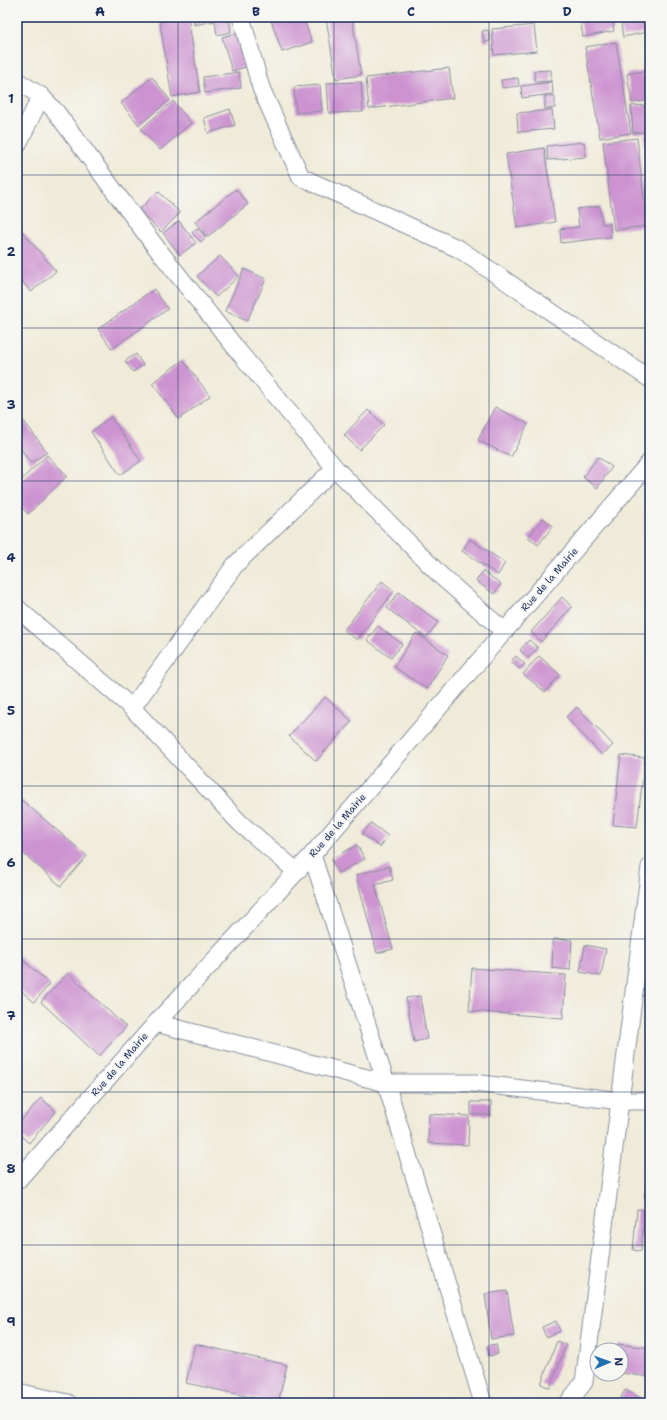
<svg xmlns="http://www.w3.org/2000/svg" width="667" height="1420" font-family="'Shantell Sans',sans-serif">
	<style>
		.building { fill: #cc93d0 }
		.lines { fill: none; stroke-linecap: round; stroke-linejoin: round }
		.minor-casing { stroke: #868d9b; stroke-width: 19 }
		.minor { stroke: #fff; stroke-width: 17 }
		.grid { fill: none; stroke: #1b2f5e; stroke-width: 1; stroke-opacity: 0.55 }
		.labels { text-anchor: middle; stroke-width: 4; stroke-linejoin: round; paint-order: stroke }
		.street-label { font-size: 10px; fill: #1b2f5e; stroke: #f6f6f2 }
		.neatline { fill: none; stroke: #1b2f5e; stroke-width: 1.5 }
		.grid-label { font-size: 13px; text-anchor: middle; font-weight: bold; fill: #1b2f5e }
	</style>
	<rect width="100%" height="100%" fill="#f6f6f2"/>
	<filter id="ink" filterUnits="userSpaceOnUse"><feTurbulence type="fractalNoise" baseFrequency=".025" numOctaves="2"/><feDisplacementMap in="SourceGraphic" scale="8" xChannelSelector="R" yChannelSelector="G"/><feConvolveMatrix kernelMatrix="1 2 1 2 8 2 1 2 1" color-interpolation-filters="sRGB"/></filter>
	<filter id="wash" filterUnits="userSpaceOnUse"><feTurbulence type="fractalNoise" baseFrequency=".012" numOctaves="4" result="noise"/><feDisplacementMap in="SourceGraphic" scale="16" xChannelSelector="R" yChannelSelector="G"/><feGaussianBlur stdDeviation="0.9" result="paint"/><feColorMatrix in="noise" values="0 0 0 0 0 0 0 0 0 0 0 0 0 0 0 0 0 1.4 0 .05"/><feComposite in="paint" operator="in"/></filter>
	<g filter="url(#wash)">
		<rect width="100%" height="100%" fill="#f0ebd8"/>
		<g id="blocks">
			<!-- building -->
			<g class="building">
				<polygon points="159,17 188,17 200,92 172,97"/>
				<polygon points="193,17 229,17 231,32 217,35 215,21 194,25"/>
				<polygon points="270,17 303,17 312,42 282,52"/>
				<polygon points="334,17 352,17 361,75 336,79 326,18"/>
				<polygon points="580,17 612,17 614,31 583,37"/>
				<polygon points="644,19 647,32 623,37 621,24"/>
				<polygon points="534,25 537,51 494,55 492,29"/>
				<polygon points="488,30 490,41 484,42 482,31"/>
				<polygon points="236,33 246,67 232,71 222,37"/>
				<polygon points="616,42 631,133 600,138 585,47"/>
				<polygon points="449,68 453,98 369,109 366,78"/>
				<polygon points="551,70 551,81 535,82 534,71"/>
				<polygon points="650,70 650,100 632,103 627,74"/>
				<polygon points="239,72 241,88 205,93 203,77"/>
				<polygon points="152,77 170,100 139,125 121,103"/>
				<polygon points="518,78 519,86 502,88 501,80"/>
				<polygon points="361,82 363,112 329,113 327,83"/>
				<polygon points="552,82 553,94 522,98 521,86"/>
				<polygon points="320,85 322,111 296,113 294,87"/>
				<polygon points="545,96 555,96 555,108 545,109"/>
				<polygon points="173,101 191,123 160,150 141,129"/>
				<polygon points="650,105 650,132 633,133 631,106"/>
				<polygon points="230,109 235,125 208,133 204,118"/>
				<polygon points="552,110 554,129 518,132 517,113"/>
				<polygon points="650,134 650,178 649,178 644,135"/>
				<polygon points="637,138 647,226 614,230 603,142"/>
				<polygon points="584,142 586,157 548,160 547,146"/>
				<polygon points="544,148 555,222 517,228 506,154"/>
				<polygon points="236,189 248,204 207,237 195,222"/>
				<polygon points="158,191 180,213 161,232 139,210"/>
				<polygon points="600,206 602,224 610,223 611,237 561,243 560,229 579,227 577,209"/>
				<polygon points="179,221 196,243 180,255 163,233"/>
				<polygon points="197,228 206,237 201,242 192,233"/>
				<polygon points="21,230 56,271 31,292 17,275 17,233"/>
				<polygon points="220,256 239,276 216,297 197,276"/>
				<polygon points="244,269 266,279 247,321 225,311"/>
				<polygon points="154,289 168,309 112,349 98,329"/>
				<polygon points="136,354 143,365 133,372 125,361"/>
				<polygon points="183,360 210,396 179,419 152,383"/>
				<polygon points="495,407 528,424 511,457 478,440"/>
				<polygon points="368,410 384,425 359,450 344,435"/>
				<polygon points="111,417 141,461 120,475 91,432"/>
				<polygon points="23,420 47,452 31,463 17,444 17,424"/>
				<polygon points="47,455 67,476 28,514 17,503 17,484"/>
				<polygon points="598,457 612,467 597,488 583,477"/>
				<polygon points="543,518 553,526 538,545 528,537"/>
				<polygon points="470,539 505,563 498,575 462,551"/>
				<polygon points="483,571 501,584 494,594 476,581"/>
				<polygon points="382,581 394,591 357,640 344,630"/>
				<polygon points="399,592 438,622 426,638 387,608"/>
				<polygon points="562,597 572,607 541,642 531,632"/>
				<polygon points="378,626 402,644 391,658 367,640"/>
				<polygon points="416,633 448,655 427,689 394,667"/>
				<polygon points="529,640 538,648 528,658 520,650"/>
				<polygon points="516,656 525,664 519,669 511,661"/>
				<polygon points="539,656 560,675 545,692 523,674"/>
				<polygon points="325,697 352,721 316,761 289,736"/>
				<polygon points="577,707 613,745 602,755 566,717"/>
				<polygon points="621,755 645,758 637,827 613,825"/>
				<polygon points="17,796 87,856 61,886 17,848"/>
				<polygon points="371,823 388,836 380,847 362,834"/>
				<polygon points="357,845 365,859 338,873 331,859"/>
				<polygon points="389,866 393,880 375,885 393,949 377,953 356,875"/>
				<polygon points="553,939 572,940 570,970 552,968"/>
				<polygon points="585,945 606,949 601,976 580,972"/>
				<polygon points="17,955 50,984 34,1002 17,987"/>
				<polygon points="472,968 566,975 563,1018 469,1011"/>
				<polygon points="68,973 126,1027 99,1056 41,1002"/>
				<polygon points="420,996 427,1039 414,1042 406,998"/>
				<polygon points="41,1098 56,1111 29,1143 17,1132 17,1125"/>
				<rect x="471" y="1102" width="20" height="13"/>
				<polygon points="429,1114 469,1116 468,1145 428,1143"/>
				<polygon points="646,1185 650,1185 650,1198 644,1198"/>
				<polygon points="637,1209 645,1210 641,1251 633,1250"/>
				<polygon points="507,1291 514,1336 491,1339 485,1294"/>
				<polygon points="556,1321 560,1331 546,1337 542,1327"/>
				<polygon points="557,1341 566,1345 550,1388 541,1384"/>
				<polygon points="195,1344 287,1365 278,1403 186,1383"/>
				<polygon points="496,1344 498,1354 489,1356 487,1346"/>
				<polygon points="618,1344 650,1348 650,1377 621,1373 621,1350 617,1350"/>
				<polygon points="625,1390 641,1398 638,1403 618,1403"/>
			</g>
		</g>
	</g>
	<g filter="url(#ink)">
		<use href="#blocks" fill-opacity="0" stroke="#868d9b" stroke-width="1"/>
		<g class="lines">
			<!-- minor casing -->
			<g class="minor-casing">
				<g id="minor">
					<polyline points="241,17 261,88 301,177 459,249 650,379"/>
					<polyline points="17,81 41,96 56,112 152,242 239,352 335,468 441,576 504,631"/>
					<polyline points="17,146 41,96"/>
					<polyline points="17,608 132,708 240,823 296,871"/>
					<polyline points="132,708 235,565 335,468"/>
					<polyline points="312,855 386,1083 483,1403"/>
					<polyline points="156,1023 386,1083 474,1083 621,1101 650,1101"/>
					<polyline points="17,1181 156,1023 312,855 650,462"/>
					<polyline points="17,1392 68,1403"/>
					<polyline points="568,1403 584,1382 650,867"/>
				</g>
			</g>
			<!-- minor -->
			<use href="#minor" class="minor"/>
		</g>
	</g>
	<!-- grid -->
	<path class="grid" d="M178,17v1386M334,17v1386M489,17v1386M17,175h633M17,328h633M17,481h633M17,634h633M17,786h633M17,939h633M17,1092h633M17,1245h633"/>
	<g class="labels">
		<!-- street labels -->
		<g class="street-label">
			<text transform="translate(549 579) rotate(-49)" y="4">Rue de la Mairie</text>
			<text transform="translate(337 825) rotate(-49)" y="4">Rue de la Mairie</text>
			<text transform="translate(119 1064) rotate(-49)" y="4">Rue de la Mairie</text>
		</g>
	</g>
	<!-- margin -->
	<rect width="667" height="1420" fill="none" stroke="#f6f6f2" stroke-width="44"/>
	<!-- north arrow -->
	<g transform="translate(609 1362) rotate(88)"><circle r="19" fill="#f6f6f2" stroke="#9ea6b7"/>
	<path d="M0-3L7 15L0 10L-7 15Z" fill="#1f6fb2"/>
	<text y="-6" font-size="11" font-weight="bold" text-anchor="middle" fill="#1b2f5e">N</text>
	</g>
	<rect x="22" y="22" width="623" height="1376" class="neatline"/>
	<g class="grid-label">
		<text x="100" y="16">A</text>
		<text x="256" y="16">B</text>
		<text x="411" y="16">C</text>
		<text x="567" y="16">D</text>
		<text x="11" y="103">1</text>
		<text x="11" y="256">2</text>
		<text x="11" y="409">3</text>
		<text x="11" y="562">4</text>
		<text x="11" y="715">5</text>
		<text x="11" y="867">6</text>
		<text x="11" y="1020">7</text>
		<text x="11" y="1173">8</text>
		<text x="11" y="1326">9</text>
	</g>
</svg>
